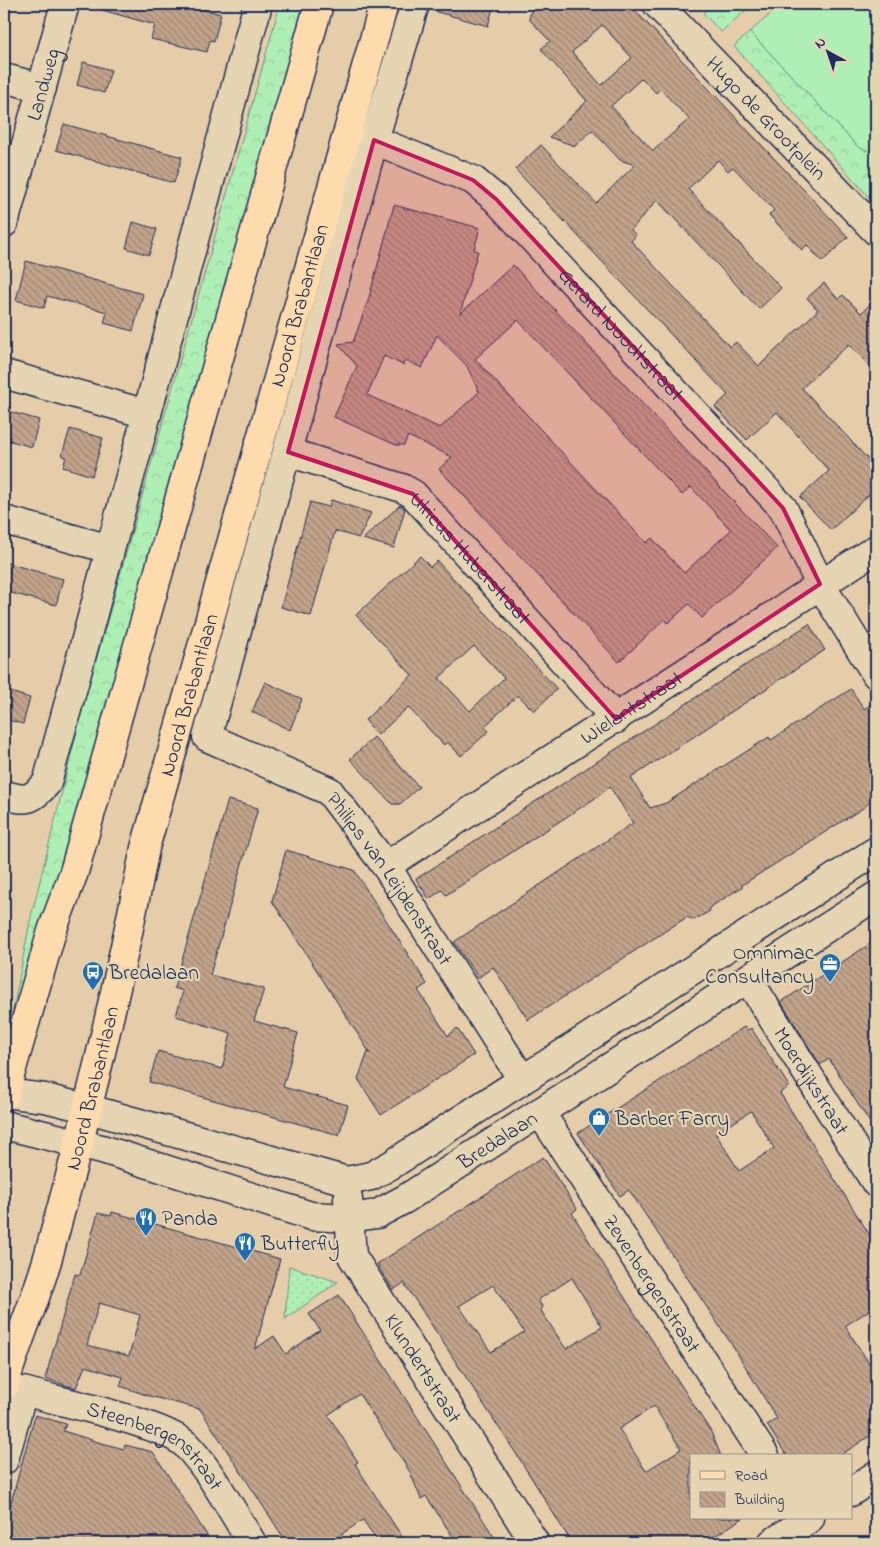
<svg xmlns="http://www.w3.org/2000/svg" width="880" height="1547" font-family="'Indie Flower',sans-serif">
	<style>
		.grass { fill: #afeeb5; stroke: #658e8a }
		.forest { fill: url(#forest-crowns); stroke: #658e8a }
		.park { fill: url(#park-dots); stroke: #658e8a }
		.building { fill: url(#building-back-hatch); stroke: #1b2f5e; fill-rule: evenodd }
		.lines { fill: none; stroke-linecap: round; stroke-linejoin: round }
		.minor-casing { stroke: #1b2f5e; stroke-width: 31 }
		.major-casing { stroke: #1b2f5e; stroke-width: 31 }
		.minor { stroke: #e6d5b2; stroke-width: 28 }
		.major { stroke: #fedbac; stroke-width: 28 }
		.marked { fill: #c2185b; fill-opacity: 0.2; stroke: #c2185b; stroke-width: 4; stroke-linejoin: round }
		.labels { text-anchor: middle; stroke-width: 4.5; stroke-linejoin: round; paint-order: stroke }
		.street-label { font-size: 21px; fill: #1b2f5e; stroke: #e6d5b2 }
		.poi-label { font-size: 21px; fill: #1b2f5e; stroke: #e6d5b2; text-anchor: start }
	</style>
	<defs>
		<pattern id="forest-crowns" width="20" height="18" patternUnits="userSpaceOnUse" patternTransform="scale(1.25)"><rect width="20" height="18" fill="#afeeb5"/><path d="M2 6a3 3 0 1 1 6 0M12 15a3 3 0 1 1 6 0" fill="none" stroke="#96cc9e"/></pattern>
		<pattern id="park-dots" width="8" height="8" patternUnits="userSpaceOnUse" patternTransform="scale(1.25)"><rect width="8" height="8" fill="#afeeb5"/><path d="M2 2h.1M6 6h.1" fill="none" stroke="#96cc9e" stroke-width="1.8" stroke-linecap="round"/></pattern>
		<pattern id="building-back-hatch" width="6" height="6" patternUnits="userSpaceOnUse" patternTransform="scale(1.25)"><rect width="6" height="6" fill="#c3a48b"/><path d="M-1 5l2 2M0 0l6 6M5-1l2 2" fill="none" stroke="#9e8675"/></pattern>
	</defs>
	<rect width="100%" height="100%" fill="#e5cda9"/>
	<filter id="ink" filterUnits="userSpaceOnUse"><feTurbulence type="fractalNoise" baseFrequency=".02" numOctaves="2"/><feDisplacementMap in="SourceGraphic" scale="10" xChannelSelector="R" yChannelSelector="G"/><feConvolveMatrix kernelMatrix="1 2 1 2 8 2 1 2 1" color-interpolation-filters="sRGB"/></filter>
	<g filter="url(#ink)">
		<!-- grass -->
		<polygon class="grass" points="782,4 876,4 876,154 858,147 750,32"/>
		<!-- forest -->
		<g class="forest">
			<polygon points="280,4 311,4 69,860 9,1032 30,921 83,707"/>
			<polygon points="713,4 753,4 721,32 703,13"/>
			<polygon points="750,32 858,147 876,154 876,205 734,46"/>
		</g>
		<!-- park -->
		<polygon class="park" points="289,1266 338,1282 285,1319"/>
		<!-- building -->
		<g class="building">
			<polygon points="103,4 184,4 221,14 214,41 210,40 207,52 151,39 155,25 102,10"/>
			<polygon points="431,4 494,4 488,26 430,10"/>
			<path d="M533,4h96l219,233 -26,25 -15,-17 -5,5 -33,-35 5,-5 -41,-43 -5,4 -10,-11 -30,29 93,99 -22,21 -102,-109 -26,30 5,5 -5,6 99,106 6,-5 23,24 59,-56 -11,-12 17,-15 14,16 5,-4 18,18 15,-14v74l-27,-29 -47,44 74,80v20l-45,42 -31,-33 29,-26 -52,-59 -30,28 -32,-33 13,-12 -213,-226 26,-24 55,58 39,-38 -15,-5 -28,-30 -17,16 -26,-9 38,-36 -46,-52 9,-8 -21,-22zM602,25l30,33 -31,27 -29,-33zM642,78l14,15 4,-4 29,30 -36,32 -42,-45z"/>
			<polygon points="83,62 111,70 104,93 77,85"/>
			<polygon points="64,124 182,157 174,183 56,150"/>
			<path d="M394,205l86,23 -6,22 4,1 -18,63 53,-49 264,283 -75,70 -13,-14 -21,19 -3,-4 -46,43 -180,-193 13,-12 -44,-21 -4,9h-8l-62,-28 23,-51 -19,-22 15,-2 15,-41zM518,320l164,175 9,-8 40,43 -47,43 -32,-35 -6,5 -171,-184zM437,335l30,31 12,26 -39,36 -73,-33 17,-39 19,9 2,-5 17,8z"/>
			<polygon points="133,222 157,229 149,255 126,248"/>
			<polygon points="26,261 143,294 133,331 104,323 107,312 47,296 44,308 16,300"/>
			<polygon points="4,410 39,420 32,447 4,439"/>
			<polygon points="70,429 103,438 92,476 63,467 66,457 62,455"/>
			<polygon points="331,500 371,513 359,538 335,531 311,616 281,607 310,502 329,507"/>
			<polygon points="400,505 405,509 394,548 363,539"/>
			<path d="M420,556l10,11 7,-6 120,128 -23,22 -16,-16 -34,32 5,4 -28,25 -14,-14 -3,3 -36,-38 -30,28 -13,-15 47,-45 -56,-60zM474,646l30,32 -34,33 -31,-33z"/>
			<polygon points="4,562 63,579 56,605 4,591"/>
			<polygon points="809,624 825,650 631,778 650,808 666,803 769,737 771,740 851,689 864,709 876,701 876,797 863,808 742,885 742,887 709,908 710,911 694,920 687,917 528,1020 493,967 478,978 454,942 633,823 610,787 597,797 446,895 442,890 429,899 416,879"/>
			<polygon points="265,682 302,699 290,730 252,712"/>
			<polygon points="4,690 30,698 23,724 4,719"/>
			<polygon points="374,737 419,787 400,804 392,804 350,759"/>
			<polygon points="228,800 258,808 210,975 264,989 254,1021 298,1033 283,1087 348,1105 339,1135 149,1082 158,1051 222,1069 231,1033 176,1016 183,991 174,988"/>
			<polygon points="286,850 354,870 427,984 418,990 448,1036 457,1028 474,1055 381,1115 358,1079 368,1052 370,1053 272,901"/>
			<polygon points="876,940 876,1132 829,1059 820,1065 781,1002"/>
			<path d="M744,1027l4,3 3,-2 38,58 -9,7 96,152v61l-31,20 31,48v58l-37,24h-52l-20,-31 10,-6 -41,-68 -107,-161 -9,6 -42,-63zM751,1111l23,37 -35,23 -23,-37z"/>
			<path d="M543,1157l34,52 -5,4 33,54 106,165 10,24h-30v62h52l-39,25h-132l-53,-85 -115,-175 -11,7 -16,-26zM572,1278l30,49 -36,22 -26,-40 3,-1 -5,-8zM493,1285l31,47 -33,20 -32,-46zM654,1406l27,43 -35,22 -27,-42z"/>
			<path d="M112,1212l168,47 -25,90 19,-13 12,18 34,-24 -11,-16 30,-19 159,248h-41l-31,-47 -5,3 -11,-27 -51,-78 -31,21 30,47 -3,2 51,79h-27l-16,-23 -35,23h-41l-87,-134 -51,-13 -29,-10 3,-9 -38,-11 -9,22 -31,-9 30,-105 5,1 18,-62 13,3zM99,1303l41,12 -11,41 -42,-11z"/>
			<polygon points="35,1415 66,1424 63,1431 98,1442 124,1449 125,1445 153,1452 212,1543 4,1543 4,1528"/>
		</g>
		<g class="lines">
			<!-- minor casing -->
			<g class="minor-casing">
				<g id="minor">
					<path id="s1" d="M415,4l-41,136 -167,597 122,54 57,75 136,213"/>
					<path id="s2" d="M657,4l219,227"/>
					<polyline points="4,78 42,88"/>
					<path id="s3" d="M374,140l99,40 23,19 287,309 37,76 56,90"/>
					<path id="s4" d="M4,223l61,-219"/>
					<polyline points="4,374 147,414"/>
					<path id="s5" d="M288,452l114,36 11,6 203,225"/>
					<polyline points="4,520 110,549"/>
					<path d="M4,795c23,6 26,6 43,-12l211,-779"/>
					<path id="s6" d="M386,866l490,-317"/>
					<path id="s7" d="M748,979l128,204"/>
					<polyline points="4,1093 45,1098 89,1109 347,1181 371,1176 391,1165 876,851"/>
					<path id="s8" d="M540,1112l225,344"/>
					<path id="s9" d="M4,1125l98,24 209,67 37,2 29,-4 28,-15 471,-303"/>
					<path id="s10" d="M348,1199l4,57 183,287"/>
					<path id="s11" d="M4,1460l19,-69c34,10 141,32 163,54 23,23 48,69 66,98"/>
					<polyline points="851,1492 876,1475"/>
					<polyline points="772,1543 810,1518"/>
				</g>
			</g>
			<!-- major casing -->
			<g class="major-casing">
				<g id="major">
					<polyline points="4,1096 52,931 74,872 319,4"/>
					<path id="s12" d="M4,1386c13,-46 34,-90 46,-136 37,-133 69,-266 95,-402l239,-844"/>
				</g>
			</g>
			<!-- minor -->
			<use href="#minor" class="minor"/>
			<!-- major -->
			<use href="#major" class="major"/>
		</g>
	</g>
	<!-- marked area -->
	<path class="marked" d="M374,140l99,40 23,19 287,309 37,76 -204,135 -203,-225 -125,-42z"/>
	<!-- icons -->
	<defs>
		<g id="office-pin" transform="scale(1.125)"><path d="M0 17L-7.5 6A9.5 9.5 0 1 1 7.5 6Z" fill="#1f6fb2" stroke="#e6d5b2"/><path d="M-6-3h4V-5.5h4V-3h4V5H-6ZM-1-4.5V-3h2v-1.5ZM-6 0V1H6V0Z" fill="#fff"/></g>
		<g id="bus-pin" transform="scale(1.125)"><path d="M0 17L-7.5 6A9.5 9.5 0 1 1 7.5 6Z" fill="#1f6fb2" stroke="#e6d5b2"/><path d="M-5-6H5V4H4V6H2V4H-2V6H-4V4H-5ZM-3.5-4V0h7V-4ZM-3.5 1.2v1.5H-2V1.2ZM2 1.2v1.5H3.5V1.2Z" fill="#fff"/></g>
		<g id="shop-pin" transform="scale(1.125)"><path d="M0 17L-7.5 6A9.5 9.5 0 1 1 7.5 6Z" fill="#1f6fb2" stroke="#e6d5b2"/><path d="M-5-2.5h2.3a2.7 3.5 0 0 1 5.4 0H5L5.5 6h-11ZM-1.5-2.5h3a1.5 2.3 0 0 0-3 0Z" fill="#fff"/></g>
		<g id="restaurant-pin" transform="scale(1.125)"><path d="M0 17L-7.5 6A9.5 9.5 0 1 1 7.5 6Z" fill="#1f6fb2" stroke="#e6d5b2"/><path d="M-5-6h1v4h1v-4h1v4h1v-4h1v5L-1.5 .5V6h-2V.5L-5-1ZM5-6V6H3V1.5H1.5Q1.5-4 5-6Z" fill="#fff"/></g>
	</defs>
	<g fill-rule="evenodd">
		<use href="#office-pin" x="830" y="964"/>
		<use href="#bus-pin" x="93" y="972"/>
		<use href="#shop-pin" x="599" y="1118"/>
		<use href="#restaurant-pin" x="146" y="1218"/>
		<use href="#restaurant-pin" x="245" y="1243"/>
	</g>
	<g class="labels">
		<!-- street labels -->
		<g class="street-label">
			<text dy="7" stroke="none"><textPath href="#s4" startOffset="144">Landweg</textPath></text>
			<text dy="7" stroke="none"><textPath href="#s2" startOffset="158">Hugo de Grootplein</textPath></text>
			<text dy="7" stroke="none"><textPath href="#s12" startOffset="1121">Noord Brabantlaan</textPath></text>
			<text dy="7" stroke="none"><textPath href="#s3" startOffset="321">Gerard Noodtstraat</textPath></text>
			<text dy="7" stroke="none"><textPath href="#s5" startOffset="218">Ulricus Huberstraat</textPath></text>
			<text dy="7" stroke="none"><textPath href="#s12" startOffset="716">Noord Brabantlaan</textPath></text>
			<text dy="7" stroke="none"><textPath href="#s6" startOffset="292">Wielantstraat</textPath></text>
			<text dy="7" stroke="none"><textPath href="#s1" startOffset="1002">Philips van Leijdenstraat</textPath></text>
			<text dy="7" stroke="none"><textPath href="#s7" startOffset="120">Moerdijkstraat</textPath></text>
			<text dy="7" stroke="none"><textPath href="#s12" startOffset="311">Noord Brabantlaan</textPath></text>
			<text dy="7" stroke="none"><textPath href="#s9" startOffset="528">Bredalaan</textPath></text>
			<text dy="7" stroke="none"><textPath href="#s8" startOffset="205">Zevenbergenstraat</textPath></text>
			<text dy="7" stroke="none"><textPath href="#s10" startOffset="190">Klundertstraat</textPath></text>
			<text dy="7" stroke="none"><textPath href="#s11" startOffset="218">Steenbergenstraat</textPath></text>
		</g>
		<!-- poi labels -->
		<g class="poi-label">
			<text x="814" y="959" text-anchor="end">Omnimac<tspan x="814" dy="24">Consultancy</tspan></text>
			<text x="109" y="979">Bredalaan</text>
			<text x="615" y="1125">Barber Farry</text>
			<text x="162" y="1225">Panda</text>
			<text x="261" y="1250">Butterfly</text>
		</g>
	</g>
	<!-- margin -->
	<rect width="880" height="1547" fill="none" stroke="#e6d5b2" stroke-width="20"/>
	<rect x="10" y="10" width="860" height="1527" fill="none" stroke="#1b2f5e" stroke-width="2" filter="url(#ink)"/>
	<!-- legend -->
	<rect x="690" y="1454" width="162" height="65" fill="#e6d5b2" stroke="#959390"/>
	<rect x="700" y="1471" width="25" height="8" fill="#fedbac" stroke="#959390"/>
	<text x="735" y="1480" font-size="15" fill="#1b2f5e">Road</text>
	<rect x="700" y="1492" width="25" height="15" fill="url(#building-back-hatch)" stroke="#959390"/>
	<text x="735" y="1504" font-size="15" fill="#1b2f5e">Building</text>
	<!-- north arrow -->
	<g transform="translate(828 52) rotate(320)" stroke="#e6d5b2" stroke-width="4" paint-order="stroke">
	<path d="M0-4L9 19L0 12L-9 19Z" fill="#1b2f5e"/>
	<text y="-8" font-size="14" font-weight="bold" text-anchor="middle" fill="#1b2f5e">N</text>
	</g>
</svg>
